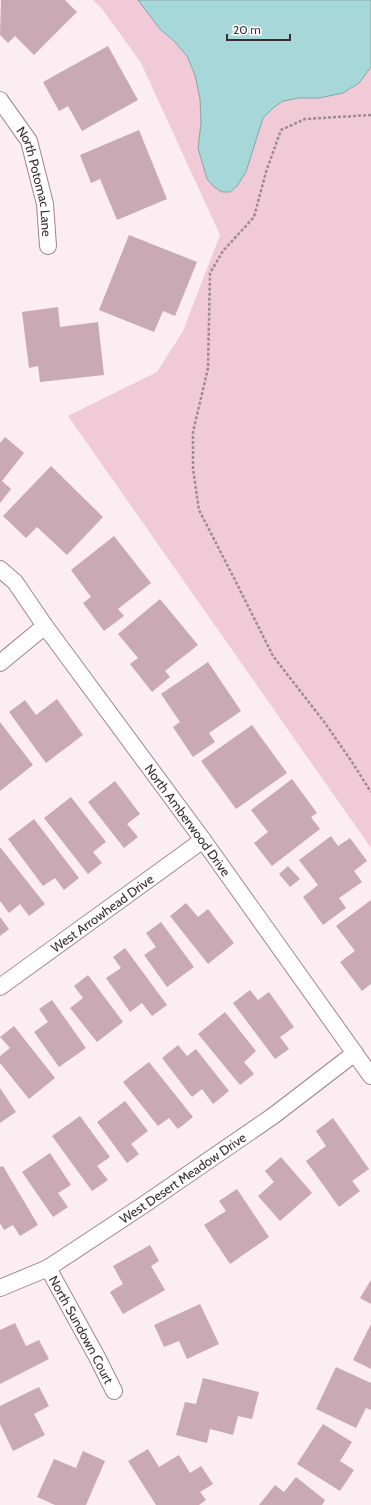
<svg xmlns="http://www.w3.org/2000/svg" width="371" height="1505" font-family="Cabin,sans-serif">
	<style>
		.green { fill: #f1cad7 }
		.water { fill: #a7d8d9; stroke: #87a5a7 }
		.building { fill: #c9a9b3 }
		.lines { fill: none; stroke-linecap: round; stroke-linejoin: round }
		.street-casing { stroke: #a3848e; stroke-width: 18 }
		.path { stroke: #9b8d91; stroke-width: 2.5; stroke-dasharray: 3 2; stroke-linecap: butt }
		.street { stroke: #fff; stroke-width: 16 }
		.labels { text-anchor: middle; stroke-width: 3.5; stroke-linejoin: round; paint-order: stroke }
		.street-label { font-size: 13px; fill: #3b2e32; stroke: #fff }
	</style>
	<rect width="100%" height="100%" fill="#fcedf2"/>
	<!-- green -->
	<polygon class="green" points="93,0 371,0 371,848 68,416 157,372 183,331 220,235 141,63 103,10"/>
	<!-- water -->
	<polygon class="water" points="138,0 371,0 371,67 359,83 343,93 319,98 299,98 283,101 273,108 263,118 246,172 237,186 230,192 222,192 214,187 207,179 198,148 201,123 200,99 195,75 187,56 174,41 160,29"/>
	<!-- building -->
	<g class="building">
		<polygon points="1,0 65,0 77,12 34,55 15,36 8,43 0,35"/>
		<polygon points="108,46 138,100 82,131 68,106 59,111 43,82"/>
		<polygon points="139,130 167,199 117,220 100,179 91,183 80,155"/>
		<polygon points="129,235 197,262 175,316 163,311 154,332 99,310"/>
		<polygon points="58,307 60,327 98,322 104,375 40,382 38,366 29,368 22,312"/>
		<polygon points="5,437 24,453 2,481 11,489 0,503 0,443"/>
		<polygon points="51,466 103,517 67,555 37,527 26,538 3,516"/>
		<polygon points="114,536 151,583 118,609 124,616 104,631 83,603 91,597 71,570"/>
		<polygon points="160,599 198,645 165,671 170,677 152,692 130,664 138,658 118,634"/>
		<polygon points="208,662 241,711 209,733 215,742 193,757 173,727 180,722 161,694"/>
		<polygon points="57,699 83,735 46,763 9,712 25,700 36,715"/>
		<polygon points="0,722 33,765 0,791"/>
		<polygon points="252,725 287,773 236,809 201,761"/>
		<polygon points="292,779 317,813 311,817 320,829 272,866 254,843 268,832 251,810"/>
		<polygon points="115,781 140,814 127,824 138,837 124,848 88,802"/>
		<polygon points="71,797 106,842 93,852 102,863 88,874 44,818"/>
		<polygon points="34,819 79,878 64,890 55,878 43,886 8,839"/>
		<polygon points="331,836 338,846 350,838 367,861 354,871 362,882 339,898 346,908 323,925 303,897 318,885 299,860"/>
		<polygon points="0,847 45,904 29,916 20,904 9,913 0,901"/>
		<polygon points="288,866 300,879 290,887 279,874"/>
		<polygon points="371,900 371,984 362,991 340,962 355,951 336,926"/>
		<polygon points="186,903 198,917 208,909 234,943 208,964 170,916"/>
		<polygon points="0,917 9,929 0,936"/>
		<polygon points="161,922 194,967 167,987 144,955 156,947 146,933"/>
		<polygon points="125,948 167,1005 152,1016 142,1003 130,1012 106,978 121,968 113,957"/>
		<polygon points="88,975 123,1022 97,1042 70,1008 83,998 74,986"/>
		<polygon points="250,990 258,1000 269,992 294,1027 280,1037 289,1049 275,1059 233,1003"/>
		<polygon points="52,1000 86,1048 59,1067 34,1032 48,1022 39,1009"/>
		<polygon points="225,1012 256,1051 244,1062 254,1074 240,1085 198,1034"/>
		<polygon points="14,1026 55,1078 29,1099 0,1063 0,1056 10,1048 0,1037"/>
		<polygon points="178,1045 187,1056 196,1049 229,1091 213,1104 202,1089 192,1097 162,1058"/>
		<polygon points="149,1062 193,1117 178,1129 169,1118 158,1126 123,1082"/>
		<polygon points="0,1088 16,1112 0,1123"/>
		<polygon points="125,1101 148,1131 131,1144 139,1154 127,1163 97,1122"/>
		<polygon points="80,1116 110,1157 97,1166 108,1180 92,1191 52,1136"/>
		<polygon points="333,1118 369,1169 352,1181 360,1191 339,1207 306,1161 326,1146 316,1131"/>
		<polygon points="50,1153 71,1185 58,1193 68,1207 53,1217 22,1172"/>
		<polygon points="281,1157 312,1193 280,1221 258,1196 274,1182 265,1171"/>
		<polygon points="3,1166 38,1225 20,1236 13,1225 4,1230 0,1223 0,1167"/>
		<polygon points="237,1189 269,1237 230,1264 204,1225 226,1211 219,1201"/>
		<polygon points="150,1245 159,1261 151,1266 165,1290 123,1314 110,1292 123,1284 113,1266"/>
		<polygon points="371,1280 371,1304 360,1298"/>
		<polygon points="200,1304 219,1344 187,1359 179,1341 164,1347 154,1325"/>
		<polygon points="15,1323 26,1346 39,1340 49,1359 0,1384 0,1330"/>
		<polygon points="371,1324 371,1369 353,1360"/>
		<polygon points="336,1367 371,1383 371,1410 366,1408 356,1428 316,1409"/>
		<polygon points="203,1378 259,1392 252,1419 238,1416 233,1435 210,1429 207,1443 176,1435 185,1402 196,1404"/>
		<polygon points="39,1387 49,1406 34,1414 45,1435 13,1451 0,1424 0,1406"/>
		<polygon points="323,1424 352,1442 340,1461 354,1470 340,1491 297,1464"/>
		<polygon points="148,1449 159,1467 179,1455 190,1473 201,1466 213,1484 200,1492 206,1500 199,1505 156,1505 128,1461"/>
		<polygon points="83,1451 105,1461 86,1505 55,1505 37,1497 54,1459 76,1468"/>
		<polygon points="296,1477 325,1500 322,1505 259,1505 275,1485 284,1492"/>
	</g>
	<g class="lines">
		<!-- street casing -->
		<g class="street-casing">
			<g id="street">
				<path id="s1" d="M0,100l29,41 16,63 3,42"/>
				<path id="s2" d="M0,569l15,13 30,44 158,214 168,236"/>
				<polyline points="0,663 45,626"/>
				<path id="s3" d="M0,987l203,-147"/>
				<path id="s4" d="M48,1268l49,89 17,34"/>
				<path id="s5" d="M0,1288l48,-20 94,-62 131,-90 82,-63"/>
			</g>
		</g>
		<!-- path -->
		<polyline class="path" points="371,115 305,119 281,130 266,172 254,217 223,251 210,273 208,368 193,432 193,469 199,510 235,580 273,656 325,723 352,762 371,792"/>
		<!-- street -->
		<use href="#street" class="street"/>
	</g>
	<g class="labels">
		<!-- street labels -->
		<g class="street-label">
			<text dy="5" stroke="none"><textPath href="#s1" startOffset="91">North Potomac Lane</textPath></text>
			<text dy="5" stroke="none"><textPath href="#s2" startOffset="314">North Amberwood Drive</textPath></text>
			<text dy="5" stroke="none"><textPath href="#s3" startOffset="126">West Arrowhead Drive</textPath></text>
			<text dy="5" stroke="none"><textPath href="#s5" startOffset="214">West Desert Meadow Drive</textPath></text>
			<text dy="5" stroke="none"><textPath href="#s4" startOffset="70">North Sundown Court</textPath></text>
		</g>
	</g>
	<!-- scale -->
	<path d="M227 34v6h63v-6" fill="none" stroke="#3b2e32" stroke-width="2"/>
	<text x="233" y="34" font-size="12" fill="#3b2e32" stroke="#ffffff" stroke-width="3" paint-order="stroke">20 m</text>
</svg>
